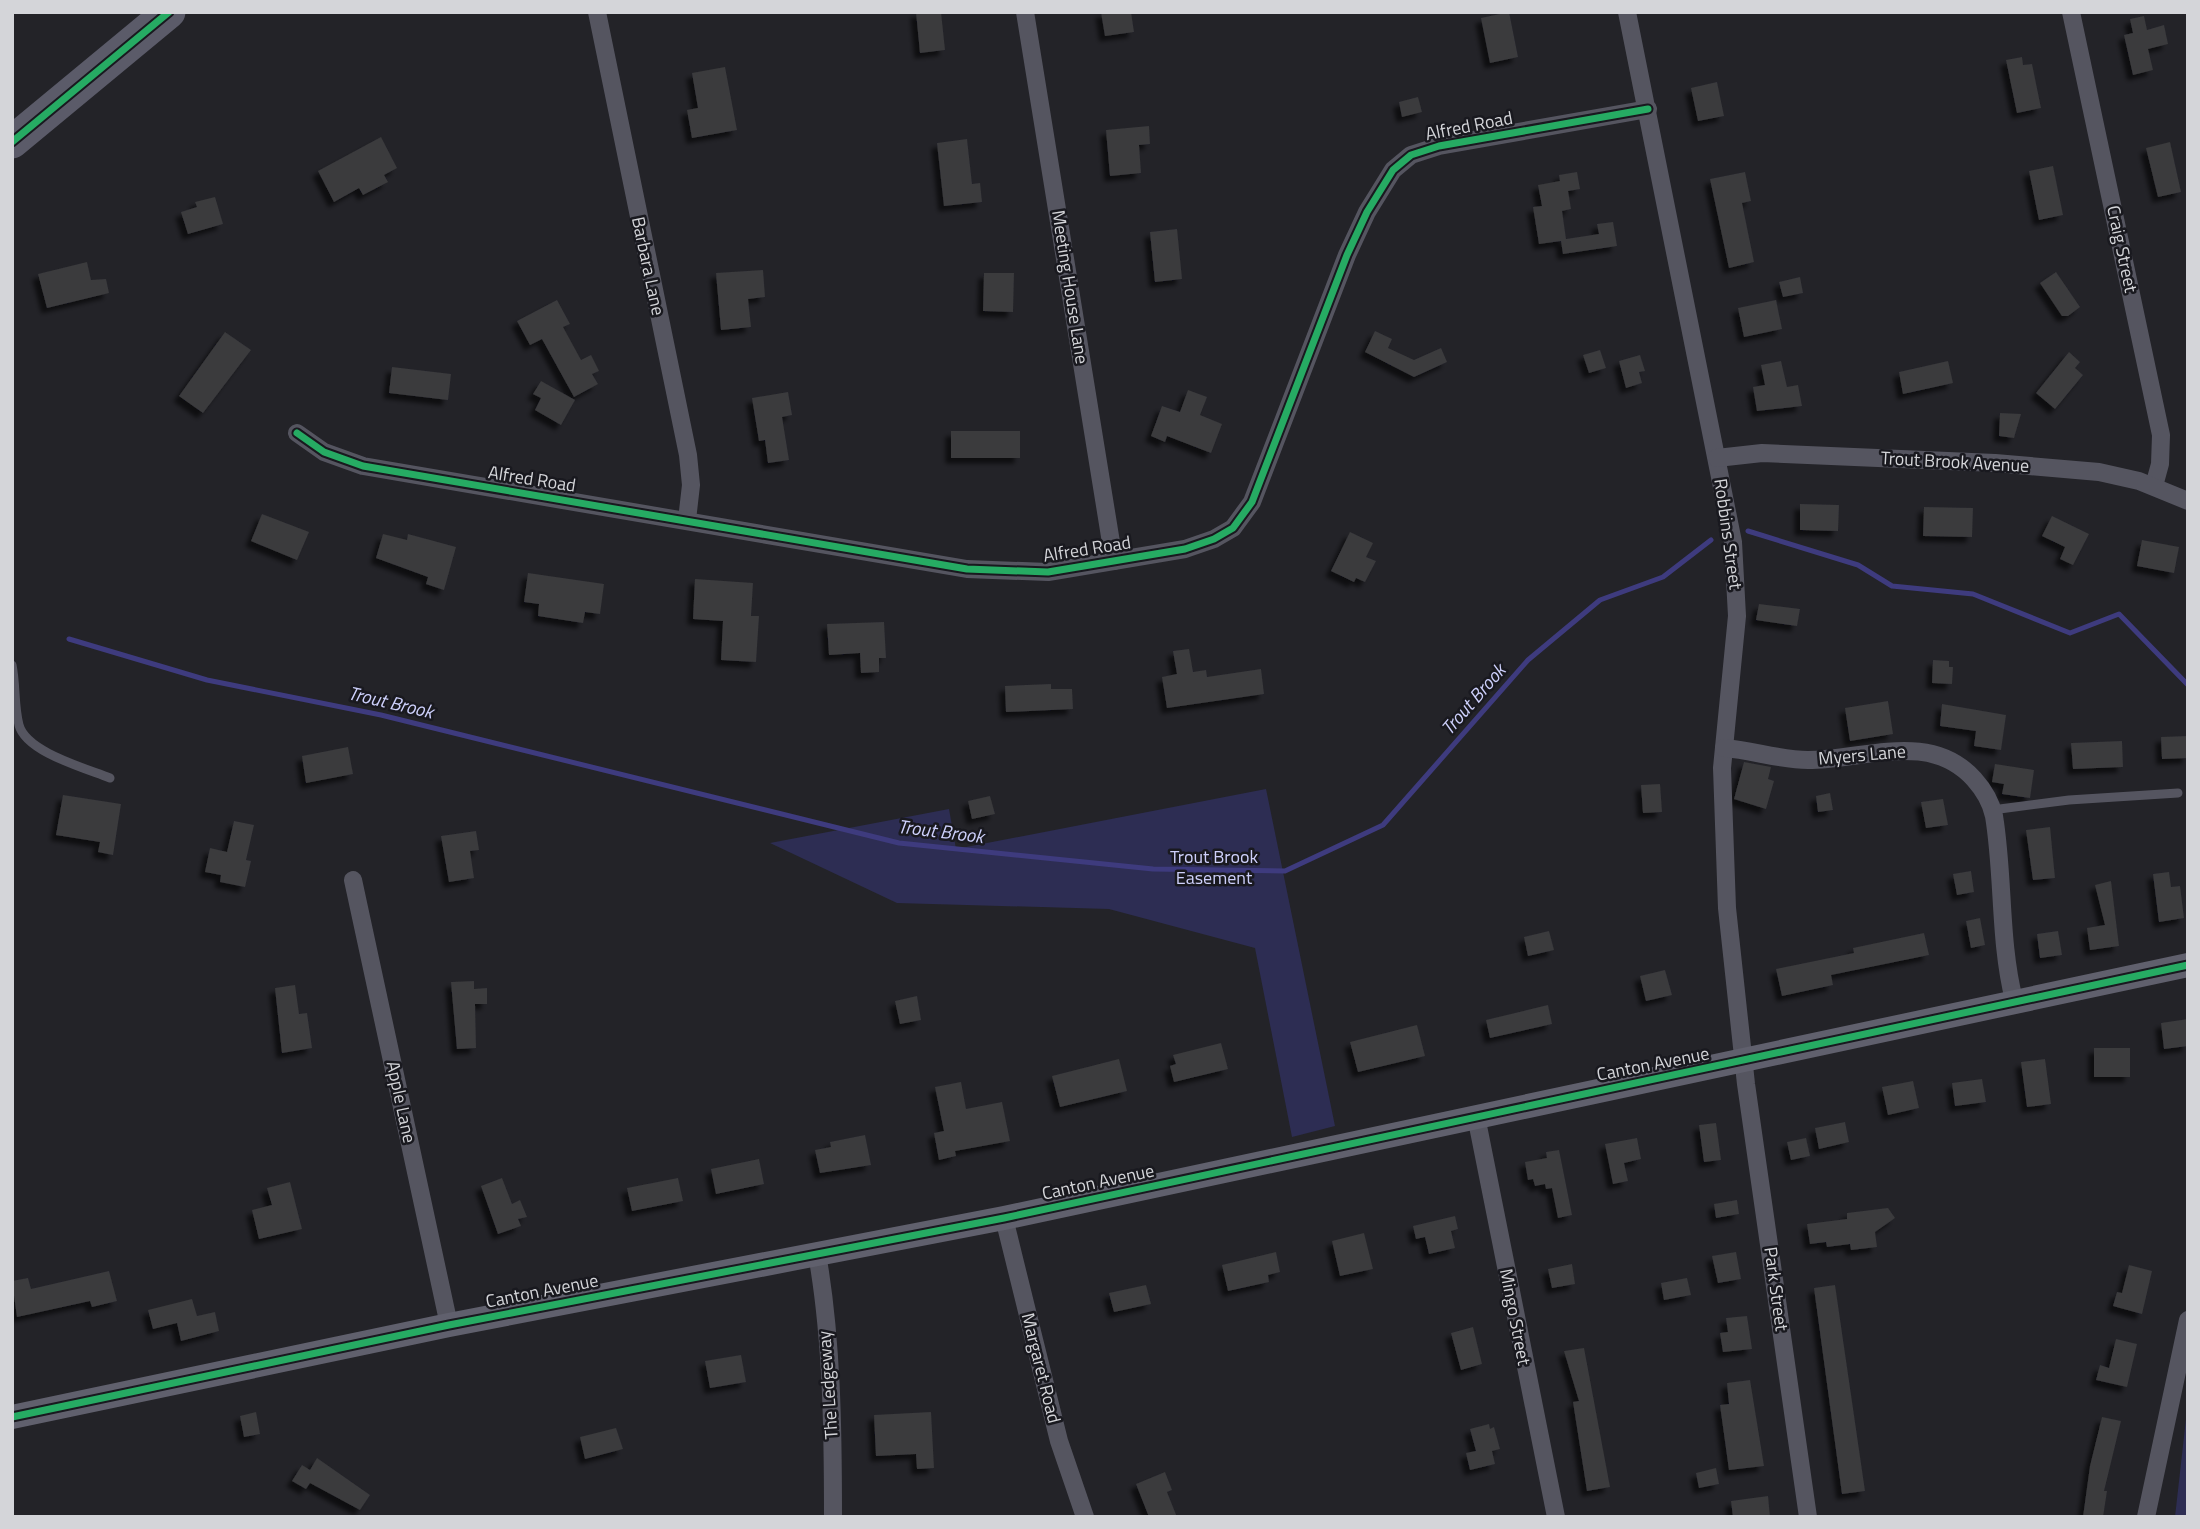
<svg xmlns="http://www.w3.org/2000/svg" width="2200" height="1529" font-family="'Titillium Web',sans-serif">
	<style>
		.green { fill: #2d2d53 }
		.lines { fill: none; stroke-linecap: round; stroke-linejoin: round }
		.stream { stroke: #3e3b7e; stroke-width: 5 }
		.building { fill: #3a3a3d; filter: url(#shadow) }
		.lane { stroke: #555560; stroke-width: 9 }
		.street { stroke: #555560; stroke-width: 18 }
		.secondary { stroke: #60606d; stroke-width: 24 }
		.highway { stroke: #5b5b69; stroke-width: 33 }
		.cycleway-casing { stroke: #19191f; stroke-width: 11 }
		.cycleway { stroke: #26ab63; stroke-width: 7 }
		.labels { text-anchor: middle; stroke-width: 5; stroke-linejoin: round; paint-order: stroke }
		.street-label { font-size: 18px; fill: #d4d5d9; stroke: #19191f }
		.park-label { font-size: 18px; fill: #ced0fb; stroke: #19191f }
		.water-label { font-size: 19px; font-style: italic; fill: #cdd0fb; stroke: #19191f }
	</style>
	<defs>
		<filter id="shadow"><feDropShadow dx="-5.5" dy="5.5" stdDeviation="2" flood-color="#0009"/></filter>
	</defs>
	<rect width="100%" height="100%" fill="#232328"/>
	<!-- green -->
	<g class="green">
		<polygon points="1266,789 1335,1126 1292,1137 1255,948 1109,909 897,903 770,843 949,809 956,849"/>
		<polygon points="2188,1401 2188,1517 2175,1517"/>
	</g>
	<g class="lines">
		<!-- stream -->
		<g class="stream">
			<polyline points="1748,531 1858,565 1892,586 1973,594 2070,633 2119,614 2188,685"/>
			<polyline points="69,639 207,680 381,715 899,843 1153,869 1285,871 1383,825 1528,660 1600,600 1663,577 1711,540"/>
		</g>
	</g>
	<!-- building -->
	<g class="building">
		<polygon points="916,12 941,12 945,50 920,53"/>
		<polygon points="1101,12 1131,12 1134,32 1105,36"/>
		<polygon points="1509,12 1518,57 1490,63 1481,18"/>
		<polygon points="2144,16 2147,30 2164,25 2168,44 2148,49 2153,70 2133,75 2124,35 2133,33 2130,19"/>
		<polygon points="2022,57 2023,65 2032,64 2041,108 2017,113 2006,60"/>
		<polygon points="725,67 737,130 692,138 687,110 698,108 692,73"/>
		<polygon points="1717,82 1724,116 1698,121 1691,88"/>
		<polygon points="1418,97 1422,112 1402,117 1399,102"/>
		<polygon points="1149,126 1150,144 1139,145 1141,173 1110,176 1106,130"/>
		<polygon points="381,137 397,168 384,175 388,182 363,195 359,188 334,202 318,171"/>
		<polygon points="967,139 972,184 980,183 982,202 944,206 937,143"/>
		<polygon points="2170,142 2181,192 2158,197 2146,148"/>
		<polygon points="2053,166 2063,215 2039,220 2029,171"/>
		<polygon points="1577,172 1580,189 1568,191 1571,209 1562,211 1566,239 1599,234 1597,224 1613,222 1617,246 1563,254 1561,241 1539,244 1533,207 1542,206 1538,185 1560,181 1559,175"/>
		<polygon points="1745,172 1751,201 1742,203 1754,262 1729,268 1710,179"/>
		<polygon points="215,197 223,224 188,234 181,212 197,207 195,202"/>
		<polygon points="1177,229 1182,279 1155,282 1150,232"/>
		<polygon points="87,262 91,280 106,279 109,293 47,308 38,274"/>
		<polygon points="763,270 765,297 748,299 751,327 721,330 716,273"/>
		<polygon points="2056,272 2080,307 2068,316 2062,316 2040,283"/>
		<polygon points="984,273 1014,273 1013,312 983,311"/>
		<polygon points="1800,277 1803,293 1783,297 1779,282"/>
		<polygon points="557,300 570,324 563,327 581,360 591,355 599,371 592,374 598,384 574,397 542,339 530,345 517,321"/>
		<polygon points="1776,300 1782,329 1744,337 1738,308"/>
		<polygon points="1375,331 1392,339 1388,348 1414,360 1441,348 1447,362 1414,377 1365,352"/>
		<polygon points="225,332 251,350 203,413 179,396"/>
		<polygon points="1600,350 1606,368 1589,373 1583,355"/>
		<polygon points="2069,352 2080,362 2075,368 2083,375 2055,409 2036,393"/>
		<polygon points="1640,355 1645,371 1639,372 1642,383 1626,388 1619,361"/>
		<polygon points="1781,361 1787,387 1798,385 1802,406 1757,411 1753,387 1765,385 1761,365"/>
		<polygon points="1948,361 1953,383 1903,394 1899,372"/>
		<polygon points="392,367 451,374 448,400 389,393"/>
		<polygon points="541,381 575,400 561,425 535,410 541,398 533,394"/>
		<polygon points="1188,390 1207,397 1200,415 1222,424 1211,453 1167,436 1165,442 1151,436 1162,406 1180,412"/>
		<polygon points="788,392 792,415 782,417 789,460 768,463 765,440 759,441 752,398"/>
		<polygon points="2000,413 2021,414 2014,438 1999,436"/>
		<rect x="951" y="431" width="69" height="27"/>
		<polygon points="1800,504 1839,505 1838,531 1800,530"/>
		<polygon points="1924,507 1973,508 1972,537 1923,536"/>
		<polygon points="262,514 309,532 297,560 251,541"/>
		<polygon points="2052,516 2089,534 2073,565 2060,559 2065,547 2042,536"/>
		<polygon points="1350,532 1373,543 1366,557 1376,561 1365,582 1356,578 1354,582 1331,571"/>
		<polygon points="383,534 407,540 408,534 456,547 444,590 426,584 428,577 376,558"/>
		<polygon points="2142,540 2179,547 2174,573 2137,566"/>
		<polygon points="528,573 604,584 600,614 585,612 583,623 538,616 539,604 524,602"/>
		<polygon points="695,579 753,583 751,616 759,616 756,662 721,660 723,621 693,619"/>
		<polygon points="1759,604 1800,609 1797,626 1756,620"/>
		<polygon points="884,622 886,658 879,658 879,672 861,673 860,653 829,655 827,624"/>
		<polygon points="1189,649 1193,672 1206,670 1207,677 1261,669 1264,694 1167,708 1162,677 1177,674 1173,651"/>
		<polygon points="1933,660 1949,661 1949,667 1953,667 1952,684 1932,683"/>
		<polygon points="1051,684 1051,689 1072,689 1073,709 1006,712 1005,686"/>
		<polygon points="1888,701 1893,734 1850,741 1845,708"/>
		<polygon points="1942,704 2006,715 2001,750 1974,746 1976,731 1940,726"/>
		<polygon points="2188,736 2188,758 2162,759 2161,737"/>
		<polygon points="2122,741 2123,767 2073,769 2071,743"/>
		<polygon points="348,747 353,774 306,783 302,756"/>
		<polygon points="1744,762 1771,767 1768,779 1774,781 1766,809 1734,799"/>
		<polygon points="1995,764 2034,770 2030,798 2002,794 2004,784 1992,782"/>
		<polygon points="1660,784 1662,812 1643,813 1641,785"/>
		<polygon points="1830,793 1833,810 1818,812 1816,796"/>
		<polygon points="63,795 121,804 113,855 98,852 100,842 56,835"/>
		<polygon points="990,796 995,814 972,819 968,801"/>
		<polygon points="1943,799 1948,825 1926,828 1921,802"/>
		<polygon points="234,821 254,825 246,860 251,861 245,887 220,882 221,875 205,872 210,848 227,852"/>
		<polygon points="2050,827 2055,878 2033,880 2026,830"/>
		<polygon points="476,831 479,850 470,851 474,878 449,882 441,836"/>
		<polygon points="1971,871 1974,892 1957,895 1953,874"/>
		<polygon points="2169,872 2171,887 2180,886 2184,918 2159,922 2153,874"/>
		<polygon points="2111,881 2119,946 2090,950 2087,928 2105,925 2095,885"/>
		<polygon points="1980,918 1985,945 1971,948 1966,921"/>
		<polygon points="1549,931 1554,950 1528,956 1524,937"/>
		<polygon points="2058,931 2062,955 2040,958 2037,934"/>
		<polygon points="1924,933 1929,955 1831,975 1833,985 1782,996 1776,969 1854,953 1853,948"/>
		<polygon points="1665,970 1672,995 1646,1001 1640,976"/>
		<polygon points="474,981 474,989 487,988 487,1004 475,1004 476,1048 457,1049 451,982"/>
		<polygon points="295,985 299,1014 307,1013 312,1048 282,1053 275,988"/>
		<polygon points="917,996 921,1020 900,1024 895,1001"/>
		<polygon points="1548,1005 1552,1024 1490,1038 1486,1020"/>
		<polygon points="2188,1019 2188,1046 2164,1049 2161,1023"/>
		<polygon points="1417,1025 1425,1056 1358,1072 1350,1042"/>
		<polygon points="1221,1043 1228,1069 1174,1082 1170,1066 1176,1064 1173,1055"/>
		<rect x="2094" y="1048" width="36" height="29"/>
		<polygon points="1119,1059 1127,1091 1060,1107 1052,1076"/>
		<polygon points="2045,1059 2051,1104 2027,1107 2021,1062"/>
		<polygon points="1982,1079 1986,1102 1955,1106 1952,1083"/>
		<polygon points="1913,1081 1919,1108 1888,1115 1882,1087"/>
		<polygon points="961,1082 966,1109 1002,1102 1010,1141 955,1151 956,1156 939,1160 934,1133 944,1131 935,1087"/>
		<polygon points="1845,1122 1849,1142 1819,1149 1815,1128"/>
		<polygon points="1716,1123 1721,1160 1704,1162 1699,1125"/>
		<polygon points="865,1135 871,1165 820,1173 815,1150 831,1147 830,1142"/>
		<polygon points="1637,1138 1641,1159 1624,1163 1628,1181 1613,1184 1605,1144"/>
		<polygon points="1806,1138 1810,1156 1791,1160 1787,1142"/>
		<polygon points="1559,1150 1572,1215 1558,1218 1552,1188 1546,1189 1545,1184 1535,1186 1533,1179 1528,1180 1525,1162 1547,1158 1546,1152"/>
		<polygon points="759,1159 764,1184 716,1194 711,1169"/>
		<polygon points="502,1178 512,1204 520,1200 527,1217 518,1219 521,1226 498,1234 481,1186"/>
		<polygon points="678,1178 683,1201 632,1211 627,1188"/>
		<polygon points="290,1182 302,1229 259,1239 252,1210 272,1205 267,1188"/>
		<polygon points="1737,1200 1739,1214 1716,1218 1714,1204"/>
		<polygon points="1888,1208 1895,1218 1875,1232 1877,1247 1851,1250 1850,1244 1827,1247 1826,1242 1810,1244 1807,1224 1847,1219 1847,1213"/>
		<polygon points="1455,1216 1458,1229 1451,1231 1455,1248 1429,1254 1425,1237 1416,1239 1413,1226"/>
		<polygon points="1364,1233 1373,1269 1340,1276 1332,1241"/>
		<polygon points="1276,1252 1280,1272 1268,1275 1269,1282 1228,1291 1222,1265"/>
		<polygon points="1736,1252 1741,1279 1718,1283 1712,1256"/>
		<polygon points="1572,1264 1575,1284 1552,1288 1548,1269"/>
		<polygon points="2129,1265 2152,1271 2142,1314 2113,1306 2117,1292 2122,1293"/>
		<polygon points="109,1271 117,1301 92,1307 90,1301 17,1317 12,1281 28,1278 31,1289"/>
		<polygon points="1687,1278 1691,1295 1664,1300 1661,1283"/>
		<polygon points="1146,1285 1151,1304 1114,1312 1109,1293"/>
		<polygon points="1835,1285 1865,1491 1842,1494 1814,1288"/>
		<polygon points="192,1299 197,1316 215,1312 219,1331 181,1341 177,1323 153,1329 148,1310"/>
		<polygon points="1747,1316 1752,1349 1723,1352 1720,1333 1728,1332 1726,1318"/>
		<polygon points="1473,1327 1482,1364 1461,1370 1451,1333"/>
		<polygon points="2116,1339 2137,1344 2127,1387 2096,1380 2100,1365 2109,1368"/>
		<polygon points="1584,1348 1610,1487 1587,1491 1573,1402 1579,1401 1564,1351"/>
		<polygon points="741,1355 746,1382 710,1388 705,1361"/>
		<polygon points="1750,1380 1764,1466 1729,1470 1720,1405 1729,1404 1727,1383"/>
		<polygon points="256,1412 260,1434 244,1437 240,1416"/>
		<polygon points="931,1412 934,1468 917,1469 916,1454 876,1456 874,1415"/>
		<polygon points="2102,1417 2121,1421 2104,1491 2107,1491 2103,1517 2083,1517 2090,1466"/>
		<polygon points="1489,1424 1490,1429 1494,1427 1500,1449 1492,1451 1495,1464 1470,1470 1466,1453 1476,1451 1470,1429"/>
		<polygon points="616,1428 623,1449 585,1459 580,1437"/>
		<polygon points="317,1458 370,1495 360,1510 310,1483 306,1489 292,1481 302,1465 310,1470"/>
		<polygon points="1716,1468 1719,1484 1699,1488 1696,1473"/>
		<polygon points="1165,1472 1172,1490 1167,1492 1177,1517 1149,1517 1136,1484"/>
		<polygon points="1768,1496 1770,1517 1733,1517 1731,1501"/>
	</g>
	<g class="lines">
		<!-- lane -->
		<g class="lane">
			<path d="M12,665c4,20 2,41 7,60 7,27 66,43 91,53"/>
			<polyline points="1992,810 2069,800 2178,793"/>
		</g>
		<!-- street -->
		<g class="street">
			<polyline points="597,12 688,455 691,485 687,520"/>
			<polyline points="1025,12 1114,561"/>
			<polyline points="1627,12 1733,542 1737,616 1722,768 1727,908 1746,1084 1808,1517"/>
			<polyline points="2071,12 2161,435 2160,464 2154,486"/>
			<polyline points="297,433 324,452 363,466 967,569 1048,572 1185,549 1214,539 1233,528 1252,502 1347,255 1367,212 1393,170 1411,155 1439,146 1648,109"/>
			<polyline points="1717,458 1762,453 1995,463 2099,472 2139,481 2188,501"/>
			<path d="M1724,748c28,2 56,12 84,12 56,0 122,-30 166,19 9,10 17,23 20,37 10,61 5,124 20,184"/>
			<polyline points="353,880 449,1325"/>
			<polyline points="1476,1116 1556,1517"/>
			<polyline points="1004,1218 1059,1441 1085,1517"/>
			<path d="M817,1254c15,84 16,178 16,263"/>
			<polyline points="2146,1517 2188,1320"/>
		</g>
		<!-- secondary -->
		<polyline class="secondary" points="12,1417 449,1325 1004,1218 2188,965"/>
		<!-- highway -->
		<polyline class="highway" points="12,142 169,12"/>
		<!-- cycleway casing -->
		<g class="cycleway-casing">
			<g id="cycleway">
				<polyline points="12,142 169,12"/>
				<polyline points="297,433 324,452 363,466 967,569 1048,572 1185,549 1214,539 1233,528 1252,502 1347,255 1367,212 1393,170 1411,155 1439,146 1648,109"/>
				<polyline points="12,1417 449,1325 1004,1218 2188,965"/>
			</g>
		</g>
		<!-- cycleway -->
		<use href="#cycleway" class="cycleway"/>
	</g>
	<g class="labels">
		<!-- street labels -->
		<g class="street-label">
			<text transform="translate(1469 126) rotate(-11)" y="6">Alfred Road</text>
			<text transform="translate(2122 249) rotate(78)" y="6">Craig Street</text>
			<text transform="translate(648 266) rotate(78)" y="6">Barbara Lane</text>
			<text transform="translate(1070 287) rotate(81)" y="6">Meeting House Lane</text>
			<text transform="translate(1955 462) rotate(3)" y="6">Trout Brook Avenue</text>
			<text transform="translate(532 479) rotate(9)" y="6">Alfred Road</text>
			<text transform="translate(1728 534) rotate(82)" y="6">Robbins Street</text>
			<text transform="translate(1087 549) rotate(-9)" y="6">Alfred Road</text>
			<text transform="translate(1862 755) rotate(-5)" y="6">Myers Lane</text>
			<text transform="translate(1653 1064) rotate(-11)" y="6">Canton Avenue</text>
			<text transform="translate(401 1102) rotate(78)" y="6">Apple Lane</text>
			<text transform="translate(1098 1182) rotate(-12)" y="6">Canton Avenue</text>
			<text transform="translate(1776 1289) rotate(82)" y="6">Park Street</text>
			<text transform="translate(542 1291) rotate(-11)" y="6">Canton Avenue</text>
			<text transform="translate(1515 1317) rotate(79)" y="6">Mingo Street</text>
			<text transform="translate(1041 1368) rotate(76)" y="6">Margaret Road</text>
			<text transform="translate(828 1385) rotate(-94)" y="6">The Ledgeway</text>
		</g>
		<!-- park labels -->
		<g class="park-label">
			<text x="1214" y="863">Trout Brook<tspan x="1214" dy="21">Easement</tspan></text>
		</g>
		<!-- water labels -->
		<g class="water-label">
			<text transform="translate(1473 699) rotate(-49)" y="7">Trout Brook</text>
			<text transform="translate(391 702) rotate(13)" y="7">Trout Brook</text>
			<text transform="translate(941 831) rotate(7)" y="7">Trout Brook</text>
		</g>
	</g>
	<!-- border -->
	<rect width="2200" height="1529" fill="none" stroke="#d4d5d9" stroke-width="28"/>
</svg>
